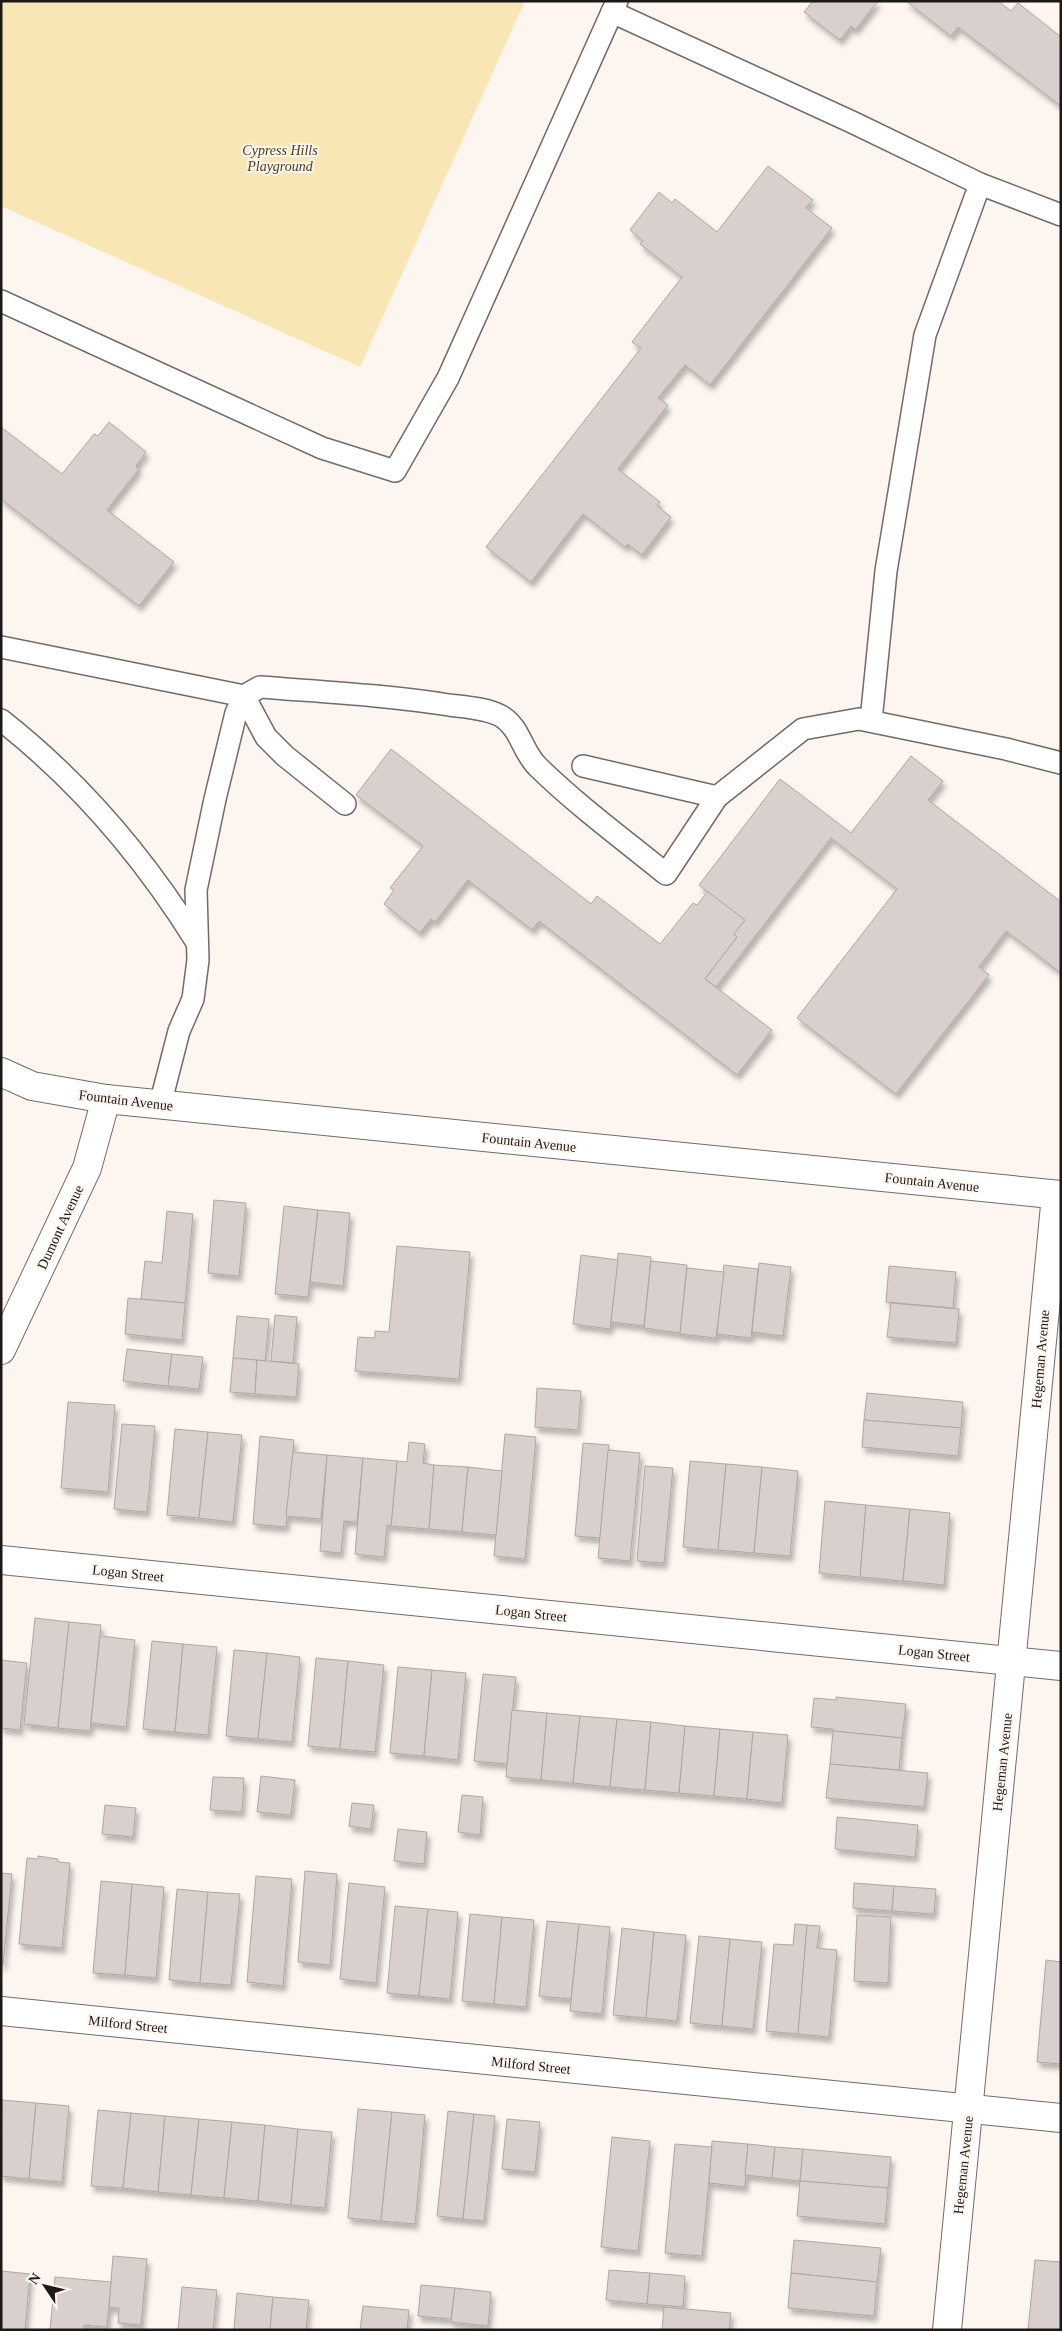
<svg xmlns="http://www.w3.org/2000/svg" width="1062" height="2331" font-family="'Times New Roman',serif">
	<style>
		.green { fill: #f8e7b4 }
		.building { fill: #d9cfcd; stroke: #afa6a4; filter: url(#shadow) }
		.lines { fill: none; stroke-linecap: round; stroke-linejoin: round }
		.service-casing { stroke: #736b67; stroke-width: 24 }
		.minor-casing { stroke: #736b67; stroke-width: 30 }
		.tertiary-casing { stroke: #736b67; stroke-width: 30 }
		.service { stroke: #fff; stroke-width: 21 }
		.minor { stroke: #fff; stroke-width: 28 }
		.tertiary { stroke: #fff; stroke-width: 28 }
		.labels { text-anchor: middle; stroke-width: 4; stroke-linejoin: round; paint-order: stroke }
		.park-label { font-size: 14px; font-style: italic; fill: #493d14; stroke: #fdf5f0 }
		.street-label { font-size: 14px; fill: #1c1917; stroke: #fdf5f0 }
	</style>
	<defs>
		<filter id="shadow"><feDropShadow dx="3" dy="5.5" stdDeviation="2.5" flood-color="#0004"/></filter>
	</defs>
	<rect width="100%" height="100%" fill="#fdf5f0"/>
	<!-- green -->
	<polygon class="green" points="1,1 525,1 360,367 1,206"/>
	<!-- building -->
	<g class="building">
		<polygon points="813,1 878,1 855,30 851,26 840,40 804,12"/>
		<polygon points="906,1 998,1 1011,11 1018,3 1061,37 1061,106 958,27 951,36"/>
		<polygon points="768,166 813,200 806,208 832,228 710,385 685,365 658,398 668,405 618,469 660,502 657,506 671,517 642,555 628,544 625,547 583,514 531,582 486,547 641,348 632,342 682,277 640,244 643,241 630,230 659,192 672,203 675,199 717,232"/>
		<polygon points="109,422 146,452 136,466 139,469 107,510 174,562 139,606 1,499 1,427 62,474 94,434 98,436"/>
		<polygon points="391,749 591,904 597,896 660,944 693,903 697,905 708,891 745,920 734,934 737,937 705,979 772,1030 737,1075 539,921 532,930 468,880 435,922 431,919 420,933 384,904 394,890 390,888 423,846 356,795"/>
		<polygon points="911,756 943,781 928,800 1061,902 1061,973 1006,931 979,967 989,975 896,1094 797,1018 897,889 831,838 716,987 705,979 737,937 734,934 745,920 699,885 780,779 851,833"/>
		<polygon points="214,1200 246,1203 239,1276 208,1273"/>
		<polygon points="284,1206 318,1210 308,1297 275,1294"/>
		<polygon points="318,1210 350,1213 343,1286 310,1282"/>
		<polygon points="167,1211 193,1214 185,1303 141,1299 145,1261 162,1263"/>
		<polygon points="397,1246 470,1252 459,1379 355,1371 358,1337 375,1338 375,1331 389,1332"/>
		<polygon points="618,1253 651,1257 644,1326 611,1322"/>
		<polygon points="581,1255 618,1260 610,1329 573,1324"/>
		<polygon points="651,1261 687,1265 680,1333 644,1328"/>
		<polygon points="759,1263 791,1267 783,1336 752,1332"/>
		<polygon points="724,1265 758,1269 751,1338 717,1334"/>
		<polygon points="889,1266 956,1272 953,1308 886,1302"/>
		<polygon points="687,1268 724,1272 716,1338 680,1334"/>
		<polygon points="128,1298 185,1303 182,1340 125,1334"/>
		<polygon points="891,1303 959,1309 956,1343 887,1337"/>
		<polygon points="275,1315 297,1317 293,1363 271,1361"/>
		<polygon points="237,1316 269,1319 265,1361 233,1358"/>
		<polygon points="127,1349 172,1354 168,1386 123,1381"/>
		<polygon points="172,1354 203,1357 199,1389 168,1386"/>
		<polygon points="233,1358 257,1360 255,1394 230,1392"/>
		<polygon points="257,1360 299,1364 296,1397 255,1394"/>
		<polygon points="537,1388 581,1391 578,1430 535,1427"/>
		<polygon points="867,1393 963,1402 961,1428 864,1420"/>
		<polygon points="68,1402 115,1405 108,1492 61,1488"/>
		<polygon points="864,1420 961,1428 958,1456 862,1447"/>
		<polygon points="122,1424 155,1426 147,1512 114,1509"/>
		<polygon points="175,1429 208,1432 199,1518 167,1515"/>
		<polygon points="208,1432 242,1435 233,1522 199,1518"/>
		<polygon points="505,1434 536,1437 525,1559 494,1556"/>
		<polygon points="260,1436 294,1440 286,1527 253,1524"/>
		<polygon points="409,1442 425,1444 423,1463 434,1465 429,1529 391,1526 397,1461 407,1462"/>
		<polygon points="583,1443 609,1445 600,1538 575,1536"/>
		<polygon points="608,1450 640,1453 630,1561 598,1558"/>
		<polygon points="293,1452 327,1455 321,1519 286,1516"/>
		<polygon points="327,1455 363,1458 357,1522 344,1521 341,1553 320,1551"/>
		<polygon points="363,1458 397,1461 391,1526 387,1525 384,1557 355,1554"/>
		<polygon points="690,1461 726,1464 718,1550 683,1547"/>
		<polygon points="726,1464 762,1467 754,1553 718,1550"/>
		<polygon points="434,1465 468,1467 462,1532 429,1529"/>
		<polygon points="645,1466 673,1468 664,1563 637,1561"/>
		<polygon points="468,1467 502,1471 496,1535 462,1532"/>
		<polygon points="762,1467 798,1471 790,1556 754,1553"/>
		<polygon points="825,1501 866,1505 860,1577 819,1573"/>
		<polygon points="866,1505 910,1509 903,1581 860,1577"/>
		<polygon points="910,1509 950,1513 944,1585 903,1581"/>
		<polygon points="35,1618 69,1622 58,1728 24,1724"/>
		<polygon points="69,1622 101,1625 90,1731 58,1728"/>
		<polygon points="100,1636 135,1640 126,1727 91,1723"/>
		<polygon points="152,1641 183,1644 175,1732 143,1729"/>
		<polygon points="183,1644 217,1647 208,1735 175,1732"/>
		<polygon points="234,1650 267,1653 258,1739 226,1736"/>
		<polygon points="267,1653 300,1657 292,1742 258,1739"/>
		<polygon points="316,1658 348,1661 340,1749 308,1746"/>
		<polygon points="1,1660 27,1663 20,1730 1,1728"/>
		<polygon points="348,1661 384,1665 375,1752 340,1749"/>
		<polygon points="398,1667 432,1670 424,1756 390,1753"/>
		<polygon points="432,1670 466,1673 458,1760 424,1756"/>
		<polygon points="483,1674 516,1677 507,1764 474,1761"/>
		<polygon points="836,1697 906,1704 902,1738 833,1731 833,1729 811,1727 814,1698 836,1700"/>
		<polygon points="512,1710 547,1713 541,1780 506,1777"/>
		<polygon points="547,1713 580,1716 573,1783 541,1780"/>
		<polygon points="580,1716 617,1719 610,1787 573,1783"/>
		<polygon points="617,1719 651,1722 645,1790 610,1787"/>
		<polygon points="651,1722 685,1726 679,1793 645,1790"/>
		<polygon points="685,1726 720,1729 714,1796 679,1793"/>
		<polygon points="720,1729 753,1732 747,1799 714,1796"/>
		<polygon points="833,1731 902,1738 899,1770 830,1764"/>
		<polygon points="753,1732 788,1735 782,1803 747,1799"/>
		<polygon points="830,1764 928,1773 924,1807 826,1798"/>
		<polygon points="261,1776 295,1780 291,1815 257,1812"/>
		<polygon points="213,1777 244,1778 242,1812 210,1810"/>
		<polygon points="462,1795 483,1797 480,1835 458,1832"/>
		<polygon points="352,1803 374,1805 371,1829 349,1826"/>
		<polygon points="105,1805 136,1808 133,1837 102,1834"/>
		<polygon points="837,1817 918,1825 915,1857 835,1849"/>
		<polygon points="398,1829 427,1832 424,1864 394,1861"/>
		<polygon points="38,1856 58,1859 58,1862 70,1863 62,1948 19,1944 27,1858 38,1859"/>
		<polygon points="305,1871 337,1874 330,1965 298,1962"/>
		<polygon points="1,1873 12,1874 3,1965 1,1965"/>
		<polygon points="256,1876 292,1879 283,1986 247,1982"/>
		<polygon points="101,1881 132,1884 125,1975 93,1973"/>
		<polygon points="349,1883 385,1887 376,1983 340,1979"/>
		<polygon points="854,1883 894,1886 892,1911 853,1908"/>
		<polygon points="132,1884 164,1887 156,1978 125,1975"/>
		<polygon points="894,1886 936,1889 934,1914 892,1911"/>
		<polygon points="177,1889 208,1892 200,1983 169,1980"/>
		<polygon points="208,1892 240,1894 231,1985 200,1983"/>
		<polygon points="395,1906 428,1909 419,1996 387,1993"/>
		<polygon points="428,1909 458,1912 450,1999 419,1996"/>
		<polygon points="470,1914 502,1917 494,2004 462,2001"/>
		<polygon points="857,1915 891,1917 888,1983 854,1981"/>
		<polygon points="502,1917 534,1920 526,2007 494,2004"/>
		<polygon points="547,1921 579,1924 571,1999 539,1996"/>
		<polygon points="579,1924 610,1927 602,2014 570,2011"/>
		<polygon points="795,1924 807,1925 798,2034 766,2031 774,1944 793,1945"/>
		<polygon points="807,1925 820,1926 817,1948 837,1950 829,2037 798,2034"/>
		<polygon points="622,1928 654,1932 646,2018 613,2015"/>
		<polygon points="654,1932 686,1935 677,2021 646,2018"/>
		<polygon points="699,1936 730,1939 722,2026 690,2023"/>
		<polygon points="730,1939 762,1942 753,2029 722,2026"/>
		<polygon points="1046,1960 1061,1962 1061,2064 1037,2062"/>
		<polygon points="2,2100 36,2103 29,2179 1,2176"/>
		<polygon points="36,2103 69,2106 62,2182 29,2179"/>
		<polygon points="358,2109 392,2112 381,2221 348,2218"/>
		<polygon points="98,2110 131,2113 123,2188 91,2186"/>
		<polygon points="448,2111 474,2114 463,2219 437,2216"/>
		<polygon points="392,2112 425,2115 415,2224 381,2221"/>
		<polygon points="131,2113 165,2116 158,2192 123,2188"/>
		<polygon points="474,2114 495,2116 484,2221 463,2219"/>
		<polygon points="165,2116 199,2119 191,2195 158,2192"/>
		<polygon points="199,2119 232,2122 224,2198 191,2195"/>
		<polygon points="507,2119 540,2122 535,2172 502,2169"/>
		<polygon points="232,2122 265,2125 258,2201 224,2198"/>
		<polygon points="265,2125 298,2129 291,2205 258,2201"/>
		<polygon points="298,2129 332,2132 325,2208 291,2205"/>
		<polygon points="612,2137 650,2141 638,2251 601,2247"/>
		<polygon points="712,2141 748,2144 745,2187 709,2183"/>
		<polygon points="675,2144 712,2147 702,2256 665,2253"/>
		<polygon points="748,2144 775,2147 772,2178 745,2175"/>
		<polygon points="775,2147 803,2149 800,2181 772,2178"/>
		<polygon points="803,2149 891,2157 888,2188 800,2181"/>
		<polygon points="800,2181 888,2188 885,2224 797,2216"/>
		<polygon points="794,2240 881,2248 877,2282 791,2273"/>
		<polygon points="113,2256 147,2259 141,2325 118,2323 119,2308 109,2307"/>
		<polygon points="1035,2260 1061,2262 1061,2330 1028,2330"/>
		<polygon points="609,2270 650,2273 647,2304 606,2300"/>
		<polygon points="1,2271 30,2274 25,2330 1,2330"/>
		<polygon points="650,2273 685,2276 683,2307 647,2304"/>
		<polygon points="791,2273 877,2282 874,2316 788,2308"/>
		<polygon points="55,2277 111,2282 107,2327 84,2325 84,2330 50,2330"/>
		<polygon points="421,2285 455,2288 451,2319 418,2316"/>
		<polygon points="182,2287 217,2290 213,2330 178,2330"/>
		<polygon points="455,2288 491,2292 488,2326 451,2322"/>
		<polygon points="237,2293 273,2297 270,2330 234,2330"/>
		<polygon points="273,2297 309,2300 306,2330 270,2330"/>
		<polygon points="363,2306 409,2310 407,2330 360,2330"/>
		<polygon points="664,2307 731,2313 729,2330 662,2330"/>
	</g>
	<g class="lines">
		<!-- service casing -->
		<g class="service-casing">
			<g id="service">
				<polyline points="612,12 854,123 980,184 1061,215"/>
				<polyline points="1,301 322,448 395,471 448,378 617,1"/>
				<polyline points="1,647 244,696 266,737 285,756 345,804"/>
				<path d="M1,720c79,62 142,136 195,221"/>
				<polyline points="871,721 886,571 925,335 980,184"/>
				<polyline points="583,766 717,797"/>
				<path d="M160,1105l19,-74 14,-32 5,-39 -2,-70 19,-91 21,-86 8,-17 16,-9c63,5 126,8 189,18 16,2 37,3 52,11 20,12 21,36 37,51 40,39 85,72 128,107l51,-77 86,-68 56,-10 147,30 55,14"/>
			</g>
		</g>
		<!-- minor casing -->
		<g class="minor-casing">
			<g id="minor">
				<polyline points="1,1560 1061,1666"/>
				<polyline points="1,2011 1061,2118"/>
				<polyline points="947,2330 1056,1195"/>
			</g>
		</g>
		<!-- tertiary casing -->
		<g class="tertiary-casing">
			<g id="tertiary">
				<polyline points="1,1072 32,1086 106,1099 1061,1195"/>
				<polyline points="1,1350 87,1168 106,1099"/>
			</g>
		</g>
		<!-- service -->
		<use href="#service" class="service"/>
		<!-- minor -->
		<use href="#minor" class="minor"/>
		<!-- tertiary -->
		<use href="#tertiary" class="tertiary"/>
	</g>
	<g class="labels">
		<!-- park labels -->
		<g class="park-label">
			<text x="280" y="155">Cypress Hills<tspan x="280" dy="16">Playground</tspan></text>
		</g>
		<!-- street labels -->
		<g class="street-label">
			<text transform="translate(126 1100) rotate(7)" y="5">Fountain Avenue</text>
			<text transform="translate(529 1142) rotate(6)" y="5">Fountain Avenue</text>
			<text transform="translate(932 1182) rotate(6)" y="5">Fountain Avenue</text>
			<text transform="translate(60 1227) rotate(-65)" y="5">Dumont Avenue</text>
			<text transform="translate(1040 1359) rotate(-85)" y="5">Hegeman Avenue</text>
			<text transform="translate(128 1573) rotate(6)" y="5">Logan Street</text>
			<text transform="translate(531 1613) rotate(6)" y="5">Logan Street</text>
			<text transform="translate(934 1653) rotate(6)" y="5">Logan Street</text>
			<text transform="translate(1002 1762) rotate(-84)" y="5">Hegeman Avenue</text>
			<text transform="translate(128 2024) rotate(6)" y="5">Milford Street</text>
			<text transform="translate(531 2065) rotate(6)" y="5">Milford Street</text>
			<text transform="translate(963 2165) rotate(-84)" y="5">Hegeman Avenue</text>
		</g>
	</g>
	<!-- border -->
	<rect width="1062" height="2331" fill="none" stroke="#1c1917" stroke-width="5"/>
	<!-- north arrow -->
	<g transform="translate(45 2286) rotate(305)" stroke="#fdf5f0" stroke-width="4" paint-order="stroke">
	<path d="M0-4L9 19L0 12L-9 19Z" fill="#1c1917"/>
	<text y="-8" font-size="14" font-weight="bold" text-anchor="middle" fill="#1c1917">N</text>
	</g>
</svg>
